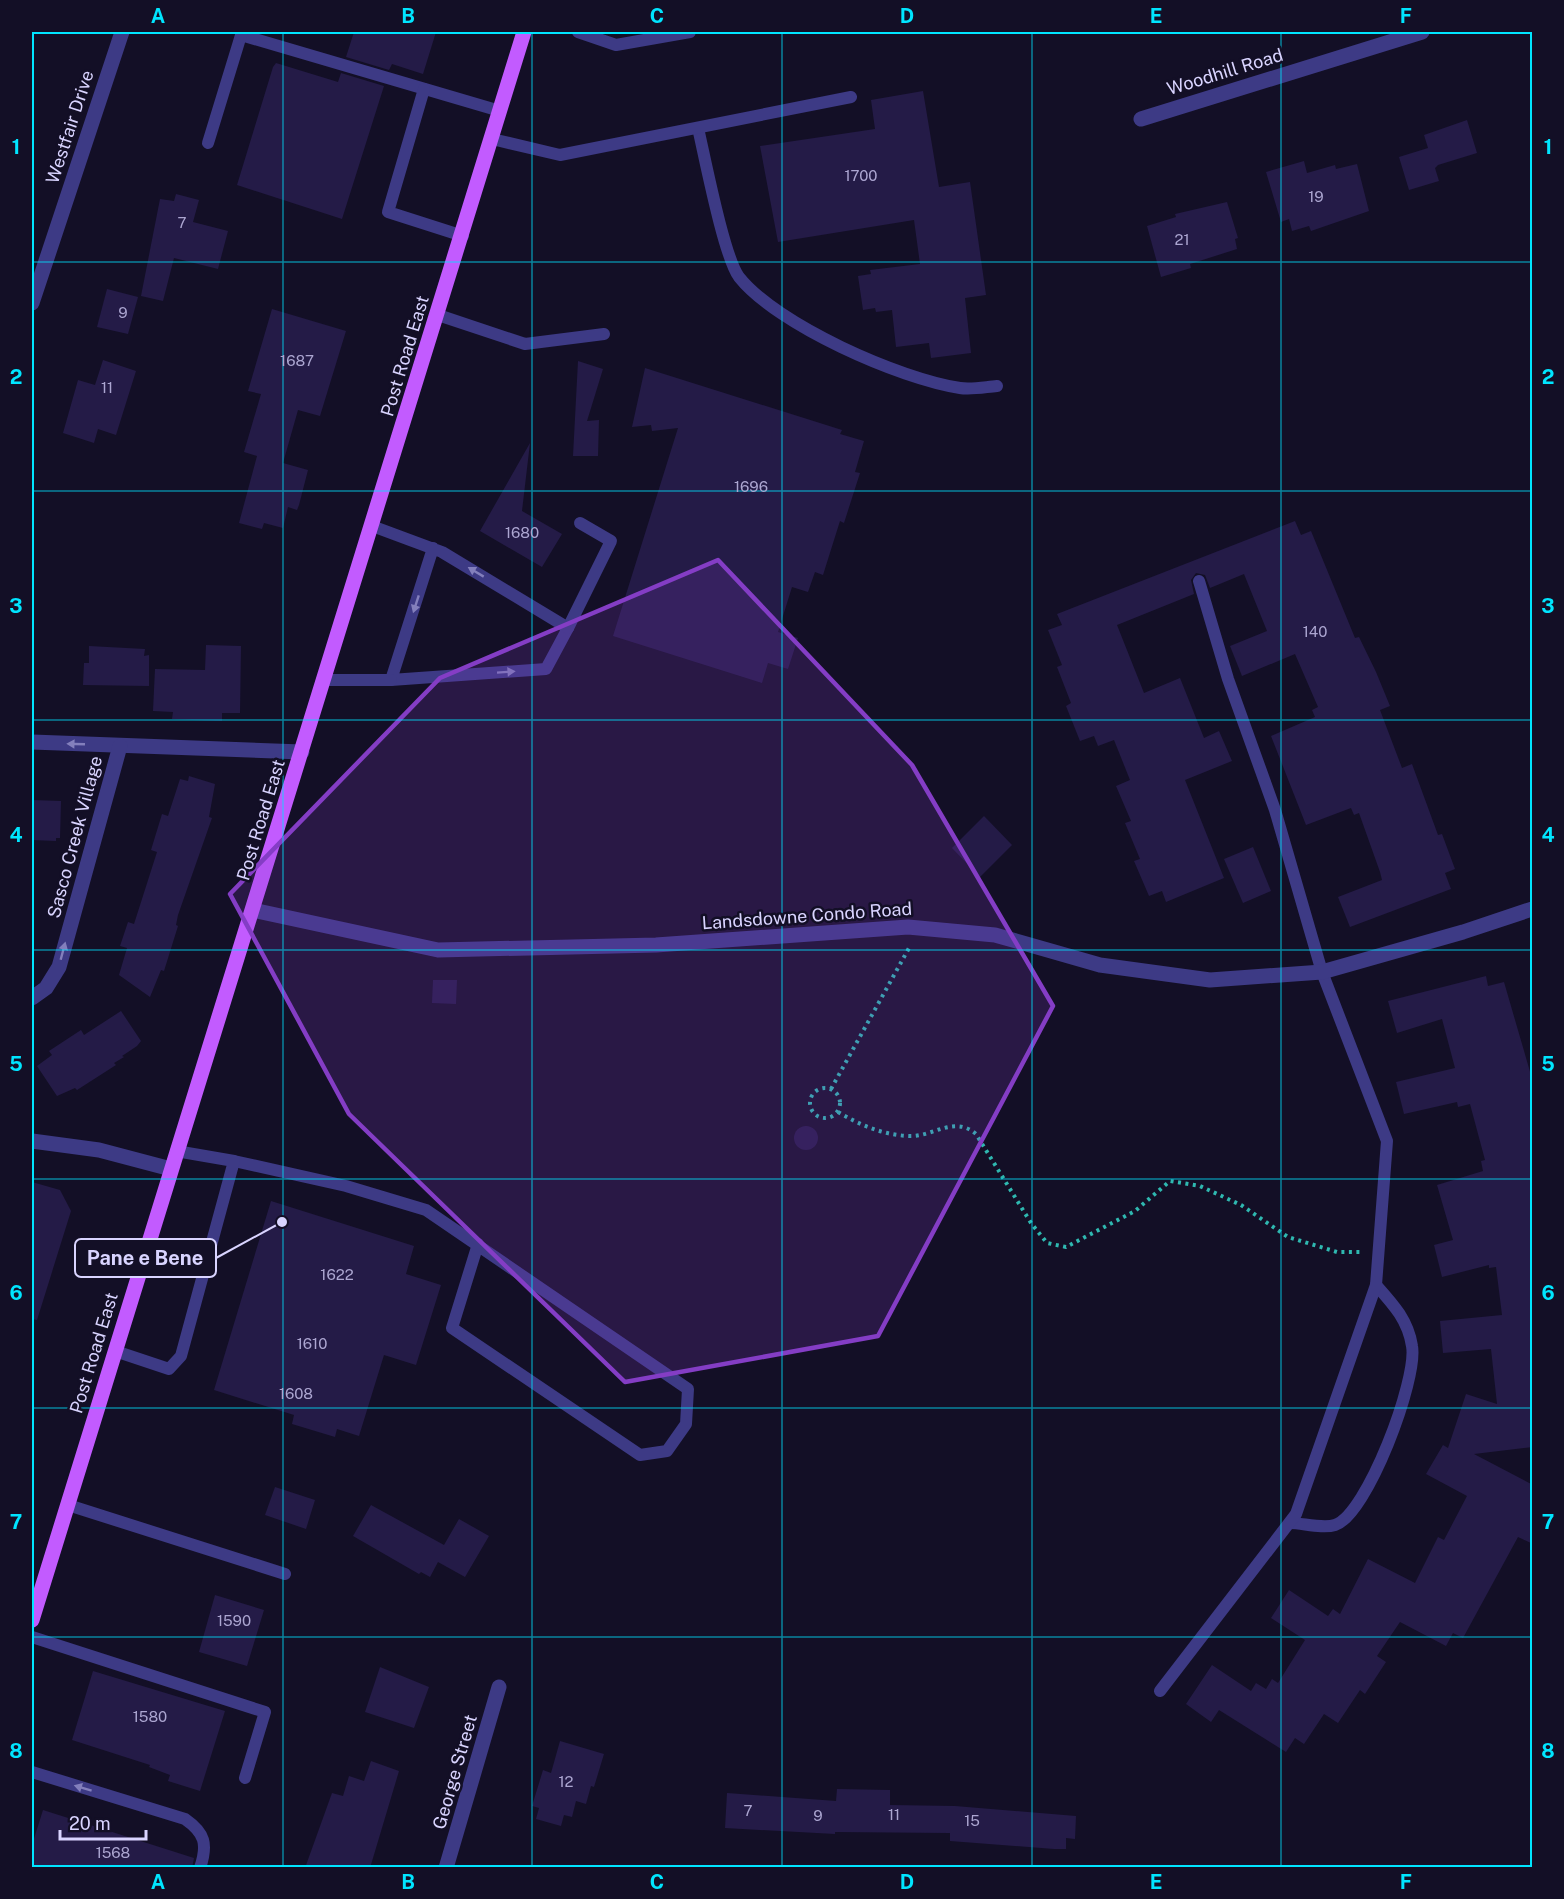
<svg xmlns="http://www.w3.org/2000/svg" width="1564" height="1899" font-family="'Public Sans',sans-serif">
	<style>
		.building { fill: #241b47 }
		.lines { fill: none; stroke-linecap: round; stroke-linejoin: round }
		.path { stroke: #2fb8b0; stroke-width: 4; stroke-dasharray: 3 4.5; stroke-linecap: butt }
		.lane { stroke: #3d3a85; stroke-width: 12 }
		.street { stroke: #3d3a85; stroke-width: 15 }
		.primary { stroke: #c25bff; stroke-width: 15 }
		.oneway { fill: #837fbc }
		.marked { fill: #843dc5; fill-opacity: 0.2; stroke: #843dc5; stroke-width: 4.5; stroke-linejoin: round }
		.grid { fill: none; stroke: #00e5ff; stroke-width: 1.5; stroke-opacity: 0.55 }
		.labels { text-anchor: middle; stroke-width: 5; stroke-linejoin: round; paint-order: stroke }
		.number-label { font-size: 15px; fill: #aca6d1 }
		.street-label { font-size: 18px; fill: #d9d4ff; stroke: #130f26 }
		.leader { fill: none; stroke: #d9d4ff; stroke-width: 2 }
		.callout-dot { fill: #d9d4ff; stroke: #130f26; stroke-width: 2 }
		.callout { fill: #130f26; stroke: #d9d4ff; stroke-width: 2 }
		.callout-label { font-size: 20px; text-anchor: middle; font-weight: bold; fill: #d9d4ff }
		.neatline { fill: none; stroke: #00e5ff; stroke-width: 2 }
		.grid-label { font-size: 20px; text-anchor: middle; font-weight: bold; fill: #00e5ff }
	</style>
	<rect width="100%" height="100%" fill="#130f26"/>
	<!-- building -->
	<g class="building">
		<polygon points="354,32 436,32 423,74 392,64 389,70 346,57"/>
		<polygon points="276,63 338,82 341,73 384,86 342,219 237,185 273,67"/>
		<polygon points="923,91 939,187 970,182 986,295 965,298 971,353 931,358 929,343 896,347 892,310 876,312 875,308 863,310 858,276 871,274 870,270 920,264 914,220 778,242 760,146 875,129 871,100"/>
		<polygon points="1467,120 1477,153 1438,165 1435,168 1439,181 1409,190 1399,157 1428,148 1424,135"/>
		<polygon points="1304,161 1307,173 1335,165 1336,169 1357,164 1369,211 1311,231 1309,226 1292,231 1289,219 1281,222 1266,172"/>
		<polygon points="176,194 199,200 193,222 228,231 218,269 174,258 163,301 141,296 160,199 174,201"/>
		<polygon points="1227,202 1238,238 1235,239 1237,249 1190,264 1191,268 1161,277 1147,226 1176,217 1175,214"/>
		<polygon points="107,289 138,297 128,334 97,327"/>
		<polygon points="272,309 346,331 320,416 298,410 283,463 308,470 299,505 297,510 288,507 283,528 264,523 262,529 239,523 257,456 244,452 261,394 248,391"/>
		<polygon points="103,360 136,371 116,435 98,429 94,443 63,433 78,380 95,385"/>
		<polygon points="578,361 603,369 587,421 599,420 598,456 573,456"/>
		<polygon points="645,368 842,430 840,434 864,441 855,472 860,473 844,523 840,521 823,575 815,572 808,592 792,587 778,632 798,638 788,669 768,663 762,683 613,636 678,428 652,431 651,425 632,427"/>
		<polygon points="530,443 522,511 562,534 542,567 480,531"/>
		<polygon points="1295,521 1301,535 1311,531 1355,638 1359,637 1376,672 1390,706 1380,710 1402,768 1412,764 1438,835 1442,834 1455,869 1445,873 1451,889 1350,927 1338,897 1382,880 1380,872 1359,813 1354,815 1351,808 1306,825 1271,736 1315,717 1312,710 1318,707 1295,654 1242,676 1230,646 1267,631 1244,574 1210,588 1205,575 1196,573 1191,580 1194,594 1117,625 1144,693 1180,678 1204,738 1219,731 1232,761 1185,780 1224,878 1166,902 1162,891 1149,896 1134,861 1140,859 1125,823 1131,821 1116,786 1130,780 1114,740 1098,746 1094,736 1080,741 1066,706 1071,703 1057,667 1062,665 1048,630 1062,625 1057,614"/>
		<polygon points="206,645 241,646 240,713 222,713 222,721 192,720 172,719 173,712 153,711 155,669 205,670"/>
		<polygon points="89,646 145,649 144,656 149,655 149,686 83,685 84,663 89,663"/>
		<polygon points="189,776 215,784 209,817 212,818 178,915 176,925 178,926 164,971 161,970 150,997 119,975 127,948 120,946 128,922 134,924 157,852 151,850 162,814 168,816 180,779 188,781"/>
		<polygon points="32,800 61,801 60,838 56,838 56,841 32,840"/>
		<polygon points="984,816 1012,845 980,877 952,848"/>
		<polygon points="1253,847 1271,891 1243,903 1224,859"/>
		<polygon points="1486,976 1488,986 1504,982 1533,1082 1533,1447 1474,1454 1533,1485 1533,1544 1518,1537 1463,1638 1453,1633 1446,1646 1400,1622 1377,1656 1386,1662 1365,1694 1360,1690 1338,1723 1324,1714 1304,1744 1295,1738 1286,1752 1219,1710 1211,1722 1186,1704 1212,1665 1251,1691 1256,1683 1266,1689 1272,1679 1278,1683 1305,1640 1271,1618 1289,1590 1328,1616 1333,1609 1340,1614 1368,1559 1415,1583 1438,1537 1444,1540 1467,1496 1426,1474 1443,1445 1448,1448 1466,1394 1497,1404 1491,1349 1443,1353 1440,1321 1502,1315 1496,1267 1489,1268 1489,1265 1442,1277 1434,1245 1453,1240 1437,1185 1483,1171 1481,1161 1485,1160 1470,1104 1458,1107 1457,1102 1404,1114 1396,1082 1455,1068 1442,1019 1397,1033 1388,1001"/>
		<polygon points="433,980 457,980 456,1004 432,1003"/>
		<polygon points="121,1011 141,1041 137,1046 122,1056 124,1057 114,1063 116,1065 77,1090 75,1088 57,1096 37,1066 52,1055 49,1051 81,1030 84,1035"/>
		<circle cx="806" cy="1138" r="12"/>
		<polygon points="32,1182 60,1190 71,1211 37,1320 32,1319"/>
		<polygon points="271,1201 414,1246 406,1274 441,1285 416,1365 384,1355 359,1436 337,1429 335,1437 292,1424 294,1415 214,1390"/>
		<polygon points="275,1487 315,1500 306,1529 265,1515"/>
		<polygon points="371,1505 444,1545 459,1519 489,1536 465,1577 438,1562 430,1577 421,1572 419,1574 353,1536"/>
		<polygon points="215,1595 264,1610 247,1666 199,1652"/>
		<polygon points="380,1667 429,1687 414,1728 365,1712"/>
		<polygon points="93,1671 225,1711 200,1791 168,1781 170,1775 149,1767 150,1765 72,1740"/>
		<polygon points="560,1741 604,1754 594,1787 591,1786 586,1804 576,1801 572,1817 564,1815 561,1826 536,1819 539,1808 532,1806 543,1770 551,1773"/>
		<polygon points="371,1761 399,1771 370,1868 305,1868 332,1793 343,1796 349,1776 364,1781"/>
		<polygon points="837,1789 890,1790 890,1805 955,1806 1076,1816 1075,1839 1066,1838 1066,1849 1054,1849 950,1841 950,1833 835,1832 835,1834 725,1828 727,1793 836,1801"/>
		<polygon points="43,1810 194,1858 192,1868 32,1868 32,1845"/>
	</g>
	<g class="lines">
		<!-- path -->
		<g class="path">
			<circle cx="825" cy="1103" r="15"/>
			<polyline points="831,1089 909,948"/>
			<path d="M838,1112c22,13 45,23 71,24 24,1 45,-21 67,-2l55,89 16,20 19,4 69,-36 35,-30 30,5 41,19 47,32 49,15h23"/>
		</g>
		<!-- lane -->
		<g class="lane">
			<polyline points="578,32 616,45 690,32"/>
			<polyline points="241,35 500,111"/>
			<polyline points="424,89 388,212 463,236"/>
			<path d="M698,128c7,30 26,129 41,149 38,48 161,102 221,111 11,2 25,-1 37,-2"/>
			<polyline points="492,139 560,155 851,97"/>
			<polyline points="208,143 242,32"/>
			<polyline points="438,315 525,344 604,334"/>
			<polyline points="372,526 442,552 568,628 546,669 391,680 433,548"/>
			<polyline points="568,628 611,541 580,523"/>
			<polyline points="325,680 391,680"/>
			<polyline points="234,1161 346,1186 426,1210 688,1389 686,1424 667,1451 640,1455 452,1328 478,1244"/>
			<polyline points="115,1351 169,1369 181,1356 234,1161 176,1151"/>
			<polyline points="68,1505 285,1574"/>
			<path d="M1290,1523c12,0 33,6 45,2 32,-10 83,-146 77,-179 -4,-26 -19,-42 -36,-61"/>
			<polyline points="32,1637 265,1712 245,1778"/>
			<polyline points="1160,1691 1296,1514 1376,1285 1387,1141 1322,972 1275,810 1228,679 1199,581"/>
			<path d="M32,1772l153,47c20,14 23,25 15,49"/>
		</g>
		<!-- street -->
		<g class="street">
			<polyline points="1141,119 1422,32"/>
			<polyline points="32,303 122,32"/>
			<polyline points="32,742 302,752"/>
			<polyline points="253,910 438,950 656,945 908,927 995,935 1100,965 1210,980 1322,972 1463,932 1532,909"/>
			<polyline points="32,998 46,988 59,967 120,746"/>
			<polyline points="32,1141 99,1150 171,1169"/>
			<polyline points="446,1868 499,1687"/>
		</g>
		<!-- primary -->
		<polyline class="primary" points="32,1620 524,32"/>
	</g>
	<!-- one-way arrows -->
	<defs><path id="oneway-solid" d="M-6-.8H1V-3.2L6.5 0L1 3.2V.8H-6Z" transform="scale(1.5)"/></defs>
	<g class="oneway">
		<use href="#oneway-solid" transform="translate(476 572) rotate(-149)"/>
		<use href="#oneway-solid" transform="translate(416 604) rotate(108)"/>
		<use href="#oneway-solid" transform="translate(506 672) rotate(-4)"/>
		<use href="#oneway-solid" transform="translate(76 744) rotate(-178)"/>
		<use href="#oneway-solid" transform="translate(63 951) rotate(-75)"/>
		<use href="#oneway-solid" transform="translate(83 1788) rotate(-163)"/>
	</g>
	<!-- marked area -->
	<path class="marked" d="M718,560l194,205 141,241 -175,330 -253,46 -276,-268 -119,-220 210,-216z"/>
	<!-- grid -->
	<path class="grid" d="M283,32v1836M532,32v1836M782,32v1836M1032,32v1836M1281,32v1836M32,262h1500M32,491h1500M32,720h1500M32,950h1500M32,1179h1500M32,1408h1500M32,1637h1500"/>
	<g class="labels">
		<!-- number labels -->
		<g class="number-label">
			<text x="861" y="181">1700</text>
			<text x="1316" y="202">19</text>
			<text x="182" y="228">7</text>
			<text x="1182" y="245">21</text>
			<text x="123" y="318">9</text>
			<text x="297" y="366">1687</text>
			<text x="107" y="393">11</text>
			<text x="751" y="492">1696</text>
			<text x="522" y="538">1680</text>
			<text x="1315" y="637">140</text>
			<text x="337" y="1280">1622</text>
			<text x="312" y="1349">1610</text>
			<text x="296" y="1399">1608</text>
			<text x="234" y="1626">1590</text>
			<text x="150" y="1722">1580</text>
			<text x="566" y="1787">12</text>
			<text x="748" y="1816">7</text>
			<text x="894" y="1820">11</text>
			<text x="818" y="1821">9</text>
			<text x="972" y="1826">15</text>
			<text x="113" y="1858">1568</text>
		</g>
		<!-- street labels -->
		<g class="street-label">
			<text transform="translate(1225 72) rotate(-17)" y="6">Woodhill Road</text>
			<text transform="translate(70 127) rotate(-72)" y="6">Westfair Drive</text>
			<text transform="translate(405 356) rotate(-73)" y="6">Post Road East</text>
			<text transform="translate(261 820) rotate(-73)" y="6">Post Road East</text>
			<text transform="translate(75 837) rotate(-75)" y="6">Sasco Creek Village</text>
			<text transform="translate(807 916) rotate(-4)" y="6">Landsdowne Condo Road</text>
			<text transform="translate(94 1353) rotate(-73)" y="6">Post Road East</text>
			<text transform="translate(455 1772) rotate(-74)" y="6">George Street</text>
		</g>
	</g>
	<!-- callouts -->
	<path class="leader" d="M282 1222L216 1258"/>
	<circle class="callout-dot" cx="282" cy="1222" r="6"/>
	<rect class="callout" x="75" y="1239" width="141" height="38" rx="6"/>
	<g class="callout-label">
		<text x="145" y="1265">Pane e Bene</text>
	</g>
	<!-- border -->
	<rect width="1564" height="1899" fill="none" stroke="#130f26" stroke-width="66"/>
	<!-- scale -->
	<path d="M60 1830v9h86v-9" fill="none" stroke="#d9d4ff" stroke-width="3"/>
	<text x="69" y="1830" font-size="18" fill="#d9d4ff" stroke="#130f26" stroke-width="4.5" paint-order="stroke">20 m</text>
	<rect x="33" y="33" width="1498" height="1833" class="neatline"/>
	<g class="grid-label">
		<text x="158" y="23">A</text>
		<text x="408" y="23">B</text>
		<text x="657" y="23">C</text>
		<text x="907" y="23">D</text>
		<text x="1156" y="23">E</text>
		<text x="1406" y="23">F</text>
		<text x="16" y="154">1</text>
		<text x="1548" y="154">1</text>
		<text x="16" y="384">2</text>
		<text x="1548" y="384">2</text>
		<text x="16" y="613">3</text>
		<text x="1548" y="613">3</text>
		<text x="16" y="842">4</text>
		<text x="1548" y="842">4</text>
		<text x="16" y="1071">5</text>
		<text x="1548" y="1071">5</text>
		<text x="16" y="1300">6</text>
		<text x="1548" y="1300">6</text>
		<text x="16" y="1529">7</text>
		<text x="1548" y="1529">7</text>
		<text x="16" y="1758">8</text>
		<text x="1548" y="1758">8</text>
		<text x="158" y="1889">A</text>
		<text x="408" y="1889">B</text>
		<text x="657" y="1889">C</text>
		<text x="907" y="1889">D</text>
		<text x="1156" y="1889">E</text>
		<text x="1406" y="1889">F</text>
	</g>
</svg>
